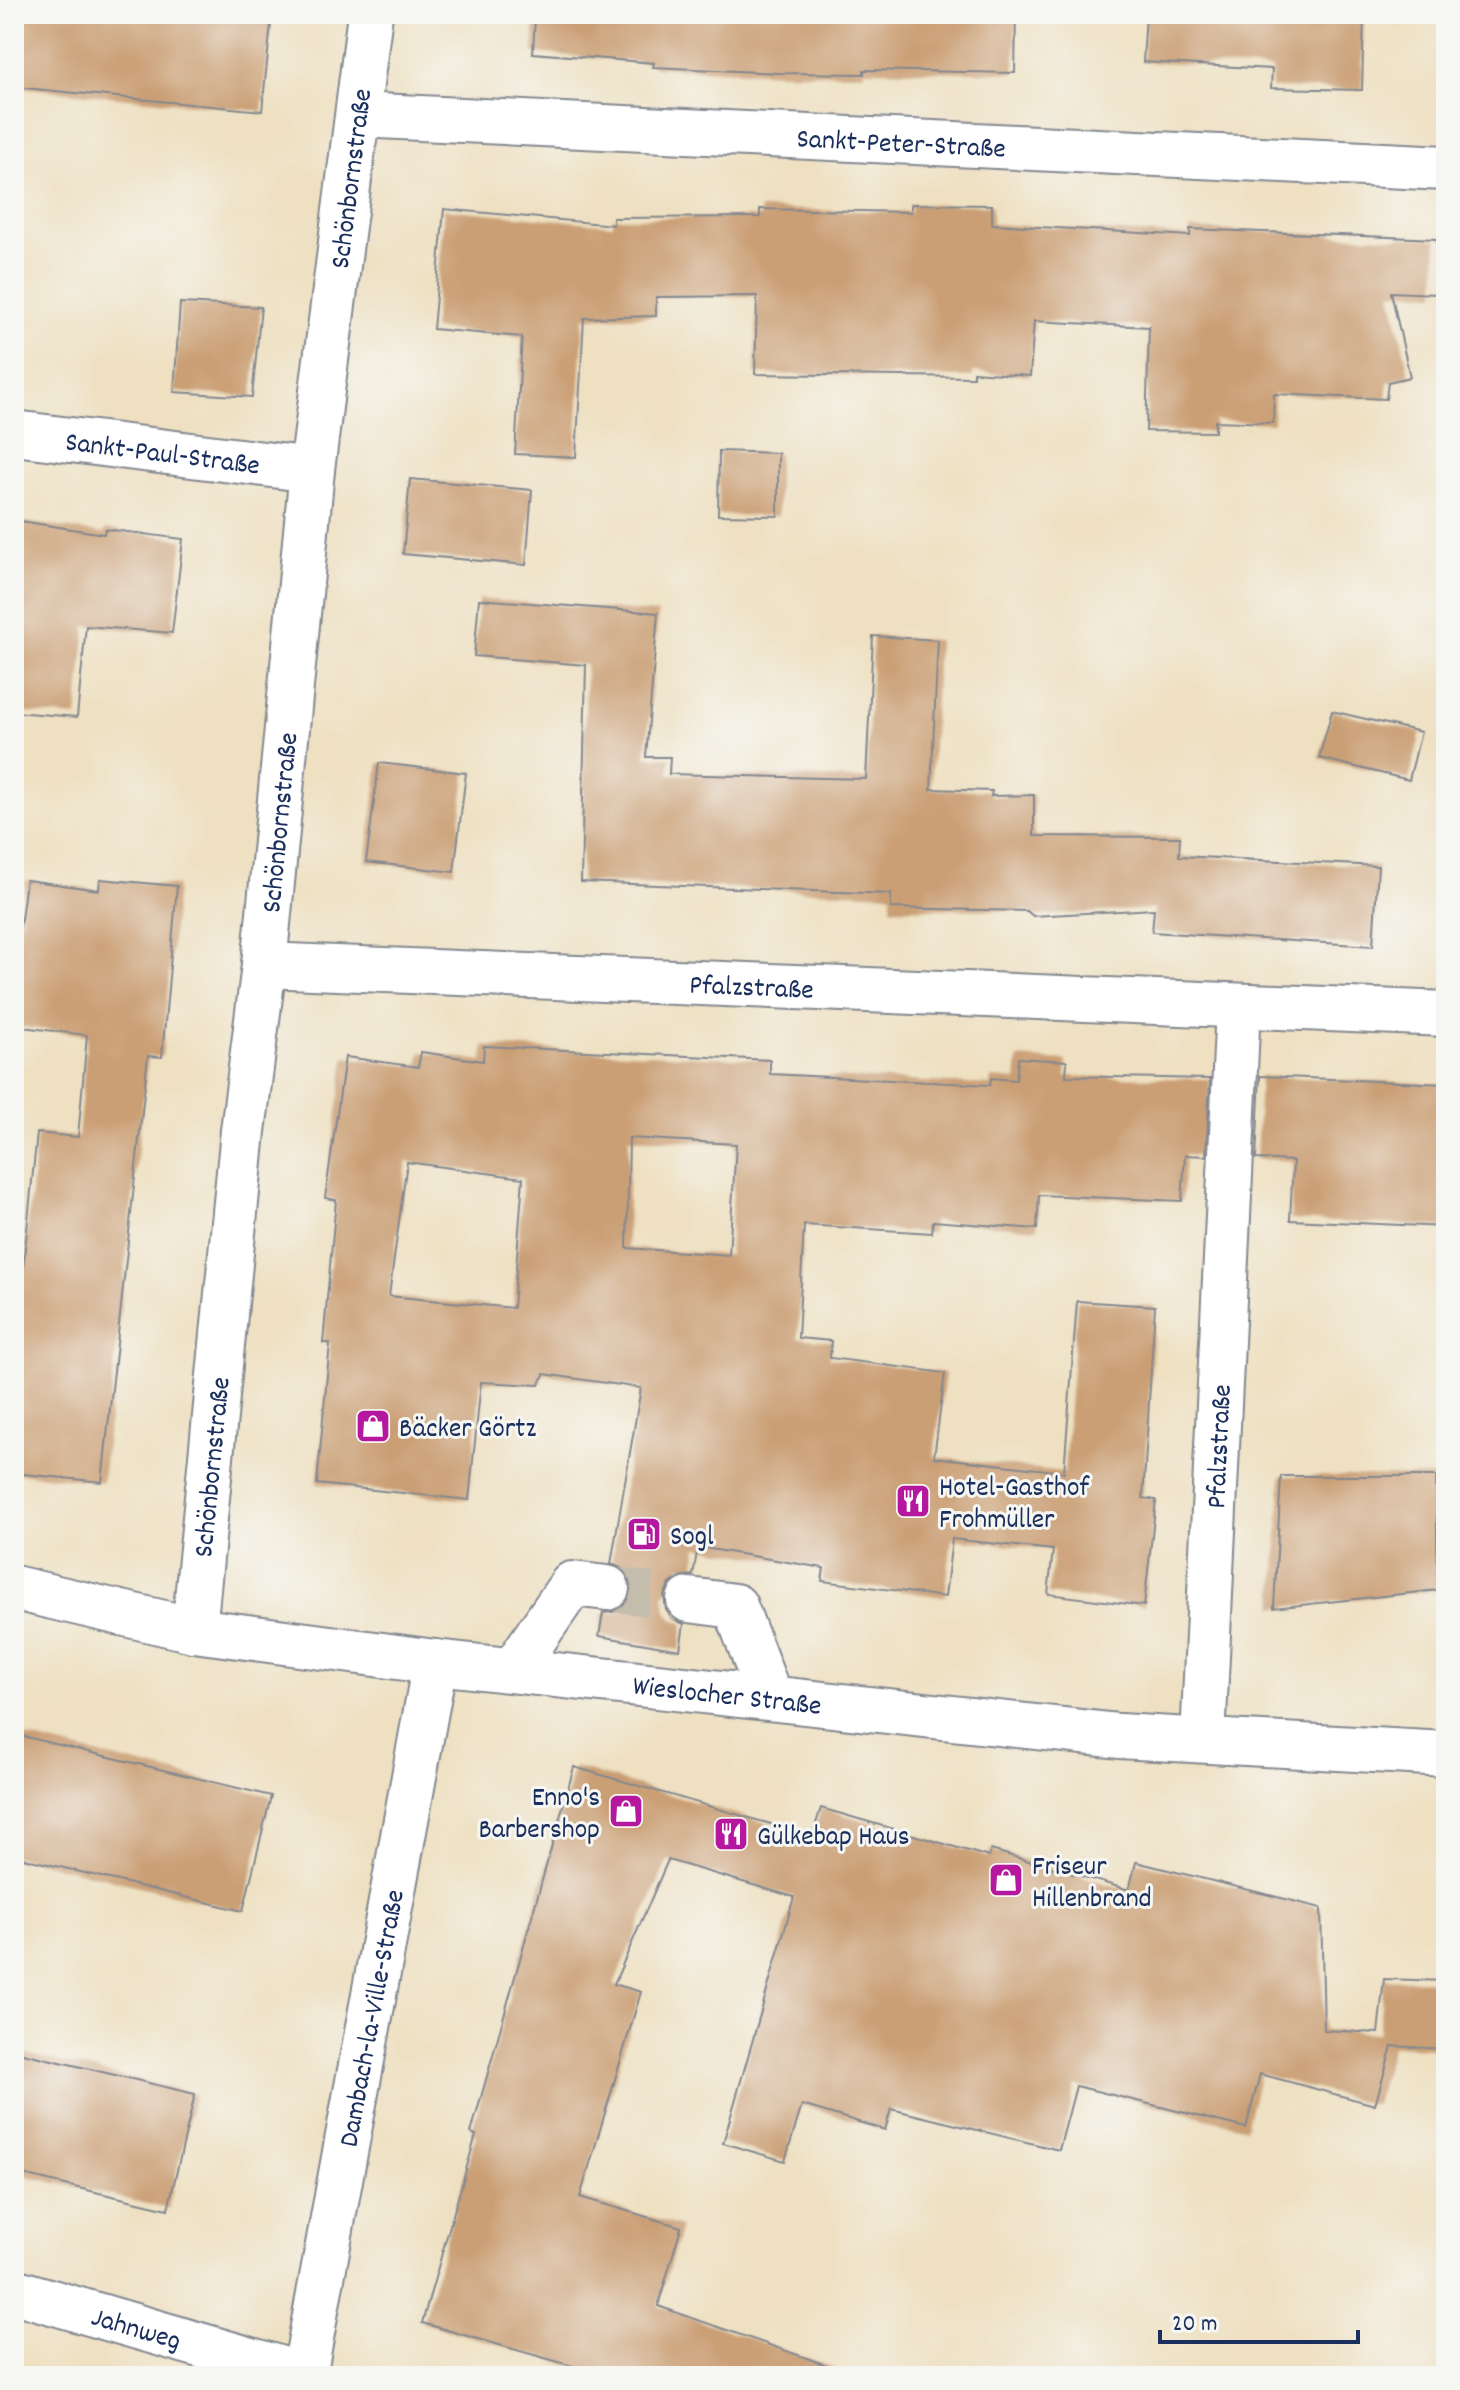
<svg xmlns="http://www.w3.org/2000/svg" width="1460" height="2390" font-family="Dekko,sans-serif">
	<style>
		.building { fill: #ca9f75; fill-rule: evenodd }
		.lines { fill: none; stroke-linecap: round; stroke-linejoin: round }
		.minor-tunnel { stroke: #c4bdad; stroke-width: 44; stroke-dasharray: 44 22; stroke-linecap: butt }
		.minor-casing { stroke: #848890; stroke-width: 48 }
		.minor { stroke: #fff; stroke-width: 44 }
		.labels { text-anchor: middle; stroke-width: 6; stroke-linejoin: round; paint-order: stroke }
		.street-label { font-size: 28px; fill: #1b2f5e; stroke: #f6f6f2 }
		.poi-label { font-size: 28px; fill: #1b2f5e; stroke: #f6f6f2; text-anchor: start }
	</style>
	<rect width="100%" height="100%" fill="#f6f6f2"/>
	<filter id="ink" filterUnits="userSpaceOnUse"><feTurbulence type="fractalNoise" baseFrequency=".0125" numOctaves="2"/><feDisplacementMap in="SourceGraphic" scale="16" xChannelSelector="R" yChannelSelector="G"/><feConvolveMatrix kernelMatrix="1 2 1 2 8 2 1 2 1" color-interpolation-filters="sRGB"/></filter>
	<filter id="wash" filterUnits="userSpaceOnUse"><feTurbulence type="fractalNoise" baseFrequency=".006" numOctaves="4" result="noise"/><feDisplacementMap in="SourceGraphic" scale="32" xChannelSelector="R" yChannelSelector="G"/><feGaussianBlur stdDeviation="1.8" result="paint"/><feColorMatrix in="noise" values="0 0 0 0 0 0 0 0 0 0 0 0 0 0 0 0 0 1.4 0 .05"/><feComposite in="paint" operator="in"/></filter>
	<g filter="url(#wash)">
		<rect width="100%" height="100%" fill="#eee0c1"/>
		<g id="blocks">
			<!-- building -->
			<g class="building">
				<polygon points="14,14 272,14 262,111 14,87"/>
				<polygon points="535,14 1016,14 1015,73 864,70 864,74 780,73 653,67 654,63 533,53"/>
				<polygon points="1146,14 1364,14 1362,90 1271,88 1272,69 1143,62"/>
				<polygon points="911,204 992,205 992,224 1190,236 1190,229 1437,239 1436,294 1391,292 1410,377 1388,382 1386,399 1274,394 1273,423 1215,421 1215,432 1146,431 1149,327 1034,321 1030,376 973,372 973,377 755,374 757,296 656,297 656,316 584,318 576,457 515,454 522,337 433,329 444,209 613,225 613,218 760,217 760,209 911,212"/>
				<polygon points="180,303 261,307 252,397 174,392"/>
				<polygon points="719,451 778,453 778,516 718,515"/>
				<polygon points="410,479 532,490 526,565 403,554"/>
				<polygon points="14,520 104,534 105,529 183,539 172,633 86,626 77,717 14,712"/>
				<polygon points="479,599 658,613 646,757 670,757 669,774 866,779 873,636 938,640 931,789 992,791 991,796 1034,795 1034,836 1180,837 1179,856 1378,866 1373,946 1152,932 1154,909 1033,916 1027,911 891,908 891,894 581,882 586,665 474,656"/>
				<polygon points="1332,711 1421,732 1409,780 1319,758"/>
				<polygon points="379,763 466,773 454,872 366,862"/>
				<polygon points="100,879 177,886 162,1057 148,1056 102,1482 14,1473 14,1356 37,1133 78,1137 87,1035 14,1026 14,975 26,880 99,890"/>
				<path d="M484,1046l286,14v14l220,11 1,-7 25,2 2,-22 49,3 -1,15 144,3 -4,77 -21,-1 -3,46 -143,-6 -2,34 -104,-8 -1,12 -128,-8 -6,113 33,3 -1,17 115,15 -11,84 130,15 13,-171 78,5 -12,192 13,2 -12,106 -96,-12 5,-44 -101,-11 -7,58 -123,-16 2,-13 -126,-21 -5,28 -14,2 -10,8 -5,11 2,14 7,9 11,5 -4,26 -81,-14 4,-23 15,-2 9,-9 5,-10 -2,-15 -9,-9 -10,-4 30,-176 -97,-14 -5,11 -58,-3 -12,118 -152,-16 13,-141h-7l13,-143 -11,-2 20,-141 73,10 3,-15 62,9zM629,1138l107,6 -7,111 -102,-7zM407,1162l116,16 -10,130 -124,-12z"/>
				<polygon points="1260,1076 1446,1084 1446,1227 1290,1220 1293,1161 1256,1159"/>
				<polygon points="1281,1476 1436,1476 1438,1590 1274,1608"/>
				<polygon points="14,1734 271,1796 243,1911 14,1856"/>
				<polygon points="574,1767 812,1836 821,1808 989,1857 991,1850 1129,1890 1136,1862 1321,1908 1324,2030 1378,2033 1384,1979 1446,1981 1446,2049 1392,2046 1375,2105 1260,2074 1246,2128 1076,2086 1059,2150 891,2109 885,2130 802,2105 785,2161 723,2143 794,1897 668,1860 614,1984 641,1992 580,2197 681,2227 658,2306 835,2368 833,2376 608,2376 422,2323 476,2135 471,2133"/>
				<polygon points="14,2051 195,2094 168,2209 14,2173"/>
			</g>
		</g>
	</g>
	<g filter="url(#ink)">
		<use href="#blocks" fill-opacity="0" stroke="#848890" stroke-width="2"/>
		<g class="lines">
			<!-- minor-tunnel -->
			<polyline class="minor-tunnel" points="607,1588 689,1600"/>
			<!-- minor casing -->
			<g class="minor-casing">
				<g id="minor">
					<path id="s1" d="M358,115l1088,53"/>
					<path id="s2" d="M14,433l298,37"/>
					<path id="s3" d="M264,965l1182,49"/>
					<path id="s4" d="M14,1588l180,42 241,32 684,74 327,18"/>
					<polyline points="689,1600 735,1606 770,1698"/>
					<path id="s5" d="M194,1630l49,-499 21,-166 48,-495 58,-456"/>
					<polyline points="513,1670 572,1584 607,1588"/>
					<path id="s6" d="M1203,1740l35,-733"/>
					<path id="s7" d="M14,2291l292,85"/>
					<path id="s8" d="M304,2376l131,-714"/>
				</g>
			</g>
			<!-- minor -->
			<use href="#minor" class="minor"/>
		</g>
	</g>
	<!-- icons -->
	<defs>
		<g id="shop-square" transform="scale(1.8)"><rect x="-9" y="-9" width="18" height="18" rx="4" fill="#b5179e" stroke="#f6f6f2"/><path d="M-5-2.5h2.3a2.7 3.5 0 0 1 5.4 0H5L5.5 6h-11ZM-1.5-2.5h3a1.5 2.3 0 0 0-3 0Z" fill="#fff"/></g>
		<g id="restaurant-square" transform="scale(1.8)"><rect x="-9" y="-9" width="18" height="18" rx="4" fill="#b5179e" stroke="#f6f6f2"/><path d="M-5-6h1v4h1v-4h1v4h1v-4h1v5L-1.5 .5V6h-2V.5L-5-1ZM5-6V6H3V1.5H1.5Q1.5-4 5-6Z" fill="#fff"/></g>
		<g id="fuel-square" transform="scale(1.8)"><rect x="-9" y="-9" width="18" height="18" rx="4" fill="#b5179e" stroke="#f6f6f2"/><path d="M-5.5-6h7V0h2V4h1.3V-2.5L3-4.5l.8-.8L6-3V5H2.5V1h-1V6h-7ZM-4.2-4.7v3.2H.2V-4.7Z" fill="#fff"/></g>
	</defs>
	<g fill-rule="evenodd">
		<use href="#shop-square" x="373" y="1426"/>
		<use href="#restaurant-square" x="913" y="1501"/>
		<use href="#fuel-square" x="644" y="1534"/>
		<use href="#shop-square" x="626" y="1811"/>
		<use href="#restaurant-square" x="731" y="1834"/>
		<use href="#shop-square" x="1006" y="1880"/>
	</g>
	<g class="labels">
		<!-- street labels -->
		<g class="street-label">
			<text dy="10" stroke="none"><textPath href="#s1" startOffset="544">Sankt-Peter-Straße</textPath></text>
			<text dy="10" stroke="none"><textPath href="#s5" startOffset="1460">Schönbornstraße</textPath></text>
			<text dy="10" stroke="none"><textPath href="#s2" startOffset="150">Sankt-Paul-Straße</textPath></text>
			<text dy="10" stroke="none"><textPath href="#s5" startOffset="812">Schönbornstraße</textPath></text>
			<text dy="10" stroke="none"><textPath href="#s3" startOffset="488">Pfalzstraße</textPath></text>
			<text dy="10" stroke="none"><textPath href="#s6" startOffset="294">Pfalzstraße</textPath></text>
			<text dy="10" stroke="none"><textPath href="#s5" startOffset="164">Schönbornstraße</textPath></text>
			<text dy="10" stroke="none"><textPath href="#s4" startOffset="722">Wieslocher Straße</textPath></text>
			<text dy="10" stroke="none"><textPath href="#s8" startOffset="364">Dambach-la-Ville-Straße</textPath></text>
			<text dy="10" stroke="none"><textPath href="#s7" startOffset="128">Jahnweg</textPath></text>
		</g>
		<!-- poi labels -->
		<g class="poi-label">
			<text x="399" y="1436">Bäcker Görtz</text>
			<text x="939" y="1495">Hotel-Gasthof<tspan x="939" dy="32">Frohmüller</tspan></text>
			<text x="670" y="1544">Sogl</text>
			<text x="600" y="1805" text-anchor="end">Enno's<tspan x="600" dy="32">Barbershop</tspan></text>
			<text x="757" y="1844">Gülkebap Haus</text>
			<text x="1032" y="1874">Friseur<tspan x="1032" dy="32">Hillenbrand</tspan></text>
		</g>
	</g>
	<!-- margin -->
	<rect width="1460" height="2390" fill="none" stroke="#f6f6f2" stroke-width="48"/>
	<!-- scale -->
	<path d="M1160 2330v12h198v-12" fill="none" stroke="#1b2f5e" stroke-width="4"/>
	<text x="1172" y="2330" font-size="24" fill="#1b2f5e" stroke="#f6f6f2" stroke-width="6" paint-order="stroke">20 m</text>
</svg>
